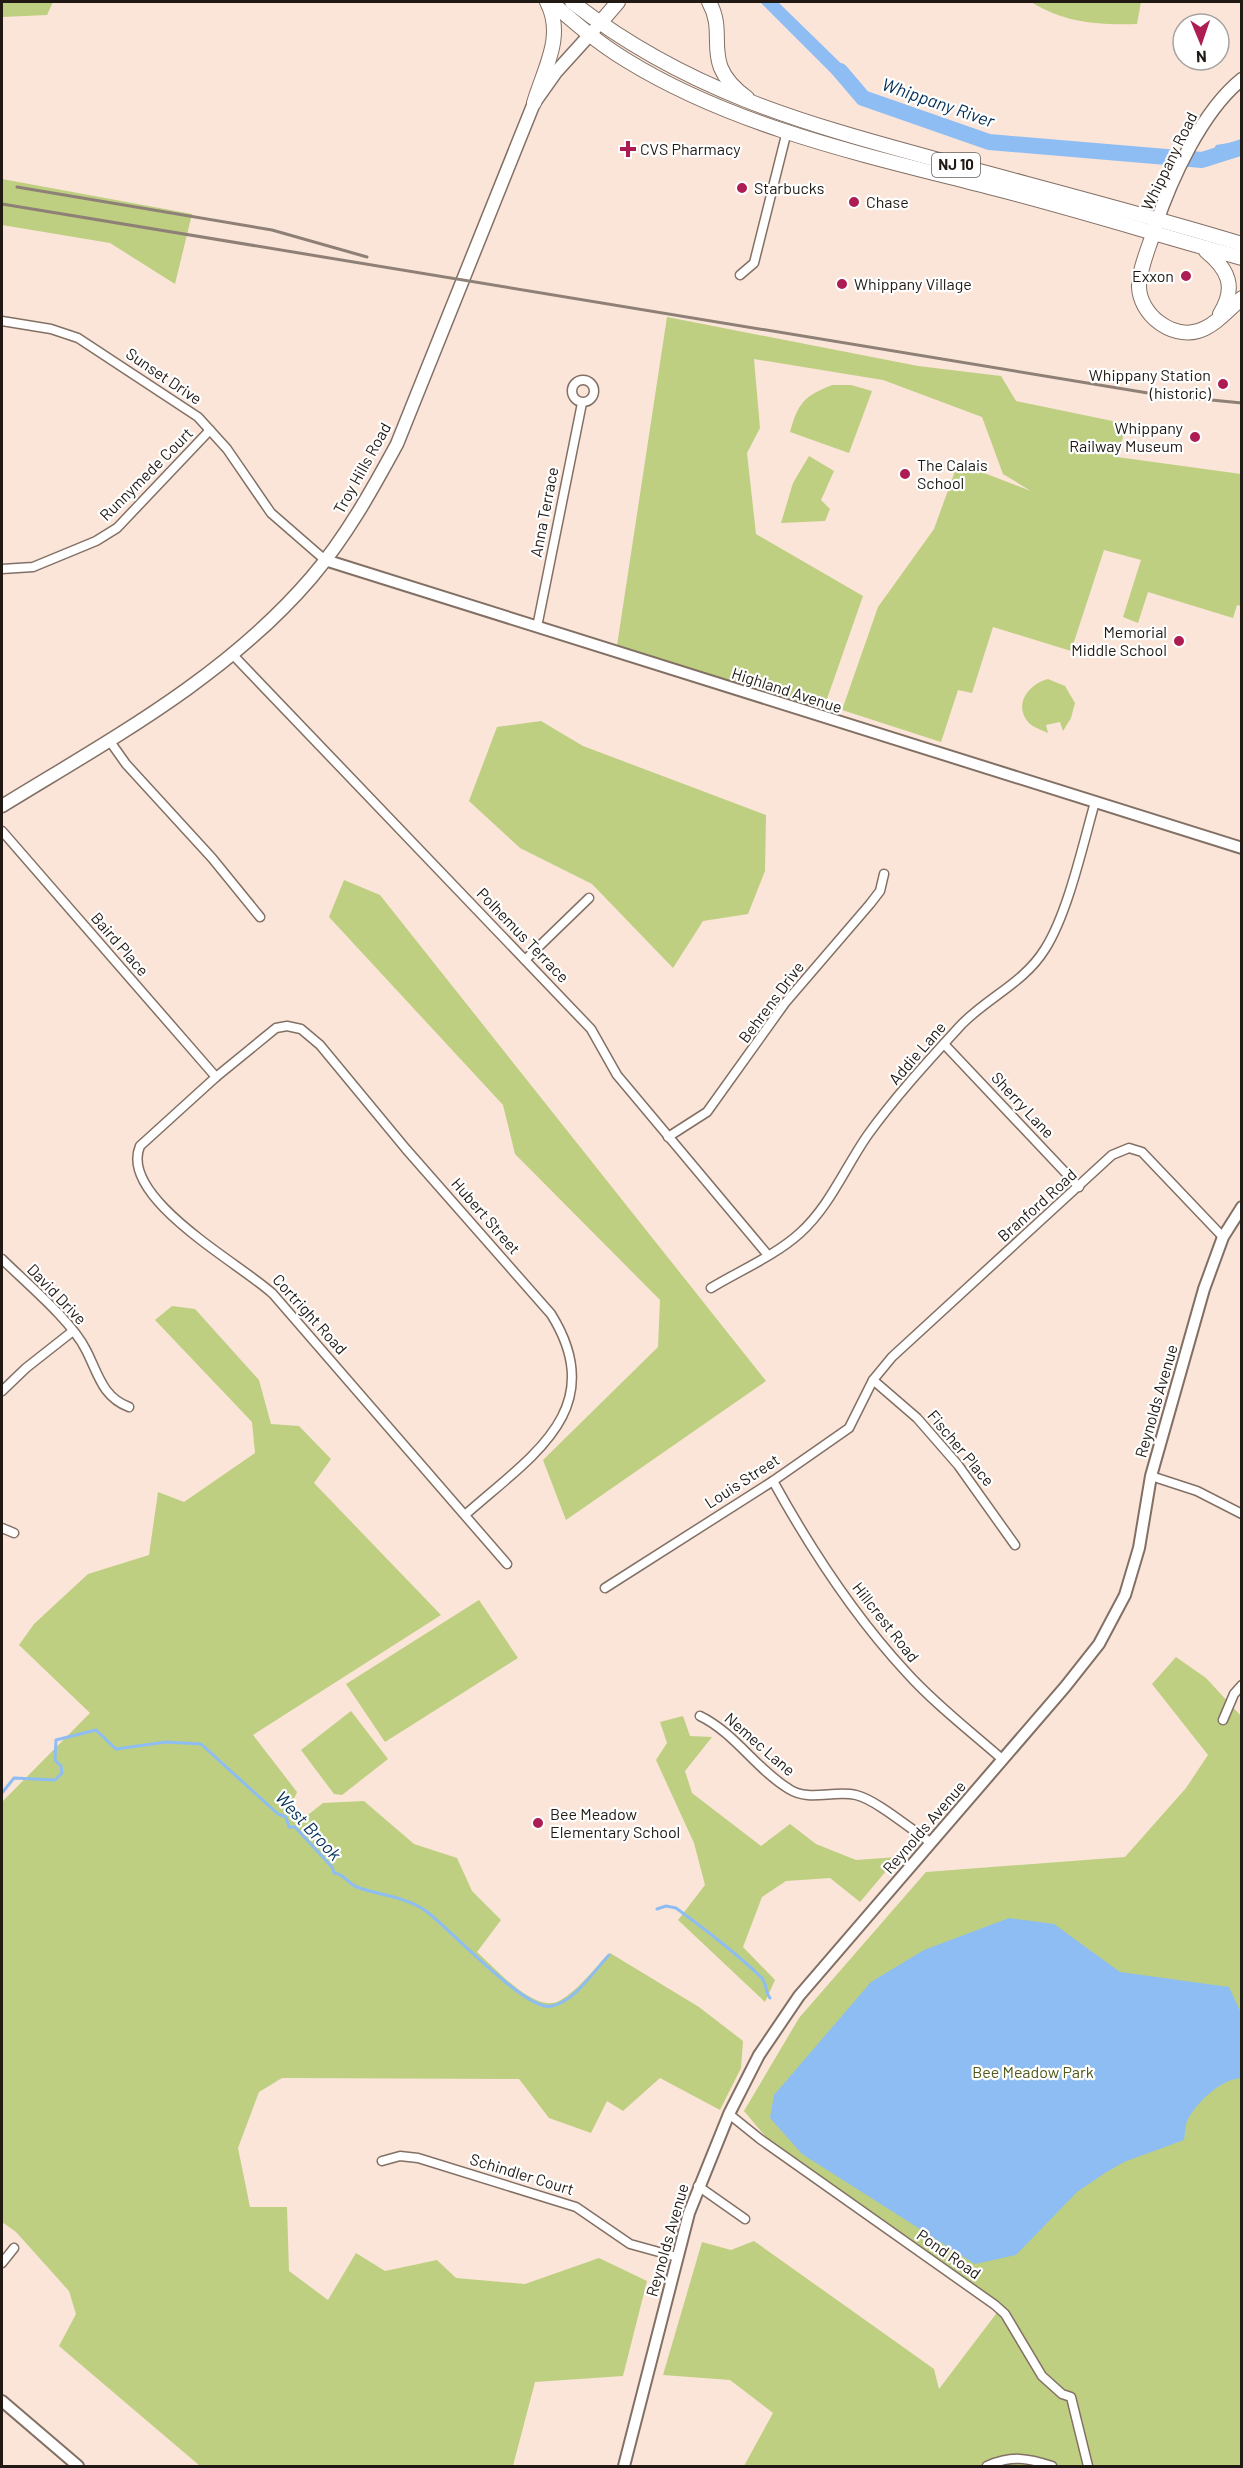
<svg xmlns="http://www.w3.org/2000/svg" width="1243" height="2468" font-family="Barlow,sans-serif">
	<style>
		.green { fill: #becf81 }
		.water { fill: #8dbdf3 }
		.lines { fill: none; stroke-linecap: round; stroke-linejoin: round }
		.stream { stroke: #8dbdf3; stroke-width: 3 }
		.river { stroke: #8dbdf3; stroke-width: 16 }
		.minor-casing { stroke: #837065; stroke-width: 11 }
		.tertiary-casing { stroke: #837065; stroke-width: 14 }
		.secondary-casing { stroke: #837065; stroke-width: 15 }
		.primary-casing { stroke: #837065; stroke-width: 16 }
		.minor { stroke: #fff; stroke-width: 8 }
		.tertiary { stroke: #fff; stroke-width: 10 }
		.secondary { stroke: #fff; stroke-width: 12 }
		.primary { stroke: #fff; stroke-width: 14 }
		.rail { stroke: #8e8076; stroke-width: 3 }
		.poi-dot { fill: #ad1c52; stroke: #fff; stroke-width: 2 }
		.labels { text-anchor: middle; stroke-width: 4.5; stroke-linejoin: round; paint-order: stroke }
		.shield { fill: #fff; stroke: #635e5a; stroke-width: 1.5 }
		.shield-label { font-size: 15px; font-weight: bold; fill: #201914 }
		.poi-label { font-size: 16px; fill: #201914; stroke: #fff; text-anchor: start }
		.street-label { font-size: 16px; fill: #201914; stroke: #fff }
		.park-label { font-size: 16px; fill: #4e591a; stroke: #fff }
		.water-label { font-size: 18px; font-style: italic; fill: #033059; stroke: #fff }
	</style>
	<rect width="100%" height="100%" fill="#fbe5d8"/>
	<!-- green -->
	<g class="green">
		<polygon points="2,2 53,2 47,15 2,17"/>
		<path d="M1031,2h110l-4,22c-40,1 -72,-1 -106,-22z"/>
		<polygon points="2,179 192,214 175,284 110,243 2,225"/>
		<polygon points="667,317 918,366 1001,376 1016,401 1127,424 1117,457 1241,474 1241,606 1237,605 1233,618 1148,592 1138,623 1123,617 1141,560 1104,550 1071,651 993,627 972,693 958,690 941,742 842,710 878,607 934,529 958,463 1031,491 1003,474 982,417 883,380 754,359 760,428 747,453 756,534 863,596 821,716 616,652"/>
		<path d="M832,385h19l21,6 -23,62 -59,-21c8,-29 14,-36 42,-47z"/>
		<polygon points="809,456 834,471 821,500 830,509 825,521 781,523 793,483"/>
		<path d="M1048,679l17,7 10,17 -4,15 -8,13 -3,-9 -14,3 2,8c-6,-3 -13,-5 -18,-9 -18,-18 -2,-40 18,-45z"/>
		<polygon points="541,721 583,746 766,815 765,871 748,914 703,921 673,968 592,884 520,848 469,801 497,727"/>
		<polygon points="344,880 380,895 766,1381 566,1520 543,1460 658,1347 660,1300 515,1154 503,1105 329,917"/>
		<path d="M172,1306l23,3 64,71 12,44 28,2 32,33 -17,24 127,132 -188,120 44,57 -7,16 14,10 19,-15 41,-2 50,43 43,14 15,33 29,29 -24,32c17,15 58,62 82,49 20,-11 35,-33 51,-48l89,54 44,34 -2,27 -21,42 -60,-32 -37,33 -16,-10 -16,32 -42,-15 -30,-39 -237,-1 -23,14 -21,56 12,59h37l2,64 39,29 28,-47 29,18 52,-11 19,18 69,6 74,-26 48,23 -24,95 -88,6 -22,84h-313l-141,-120 17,-32 -7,-23 -53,-59 -14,-10v-420l88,-89 -71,-68 15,-21 54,-50 61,-19 9,-63 26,10 71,-49 -3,-31 -97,-102z"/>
		<polygon points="479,1600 518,1658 385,1742 346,1684"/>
		<polygon points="1176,1657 1206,1678 1242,1717 1241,2466 744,2466 773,2413 730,2380 663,2375 702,2242 731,2250 754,2241 934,2369 939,2389 1002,2306 766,2137 744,2111 799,2018 926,1872 1125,1857 1186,1788 1208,1755 1152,1684"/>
		<polygon points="351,1711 388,1759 342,1795 334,1794 301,1750"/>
		<polygon points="683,1716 690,1736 712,1737 685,1771 692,1793 761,1846 790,1824 816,1844 856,1860 898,1857 860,1902 830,1878 786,1881 762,1897 743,1947 775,1980 765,2002 678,1920 705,1885 694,1843 656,1760 667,1743 660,1722"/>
	</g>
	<!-- water -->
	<g class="water">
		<polygon points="760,2 778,2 859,81 849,91"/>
		<polygon points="1241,141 1241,156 1205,167 1216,145"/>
		<path d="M1009,1918l45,6 66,48 109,15 12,26v65c-20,1 -45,25 -54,43 -2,6 -2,14 -3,19l-60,22 -19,11 -28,19 -61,63 -41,9 -173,-110 -32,-36 4,-23 97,-113 53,-32z"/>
	</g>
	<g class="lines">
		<!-- stream -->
		<g class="stream">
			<path d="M2,1793l12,-15 41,2 7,-7 -1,-7 -6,-6 1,-20 40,-10 20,19 50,-7 35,2 77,70 8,3 3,10h6l37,40 2,6c11,1 13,10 23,14 21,8 50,10 69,24 23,17 101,102 126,95 24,-6 41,-34 57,-51"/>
			<path d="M657,1909l9,-3 10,2c30,22 59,44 85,69 6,5 4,15 9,21"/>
		</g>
		<!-- river -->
		<polyline class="river" points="840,71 863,98 989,142 1202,160 1242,147"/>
		<!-- minor casing -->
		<g class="minor-casing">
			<g id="minor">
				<polyline points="740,275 754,263 787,131"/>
				<polyline points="2,321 51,329 78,338 198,417 227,449 271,513 325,560"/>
				<circle cx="583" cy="391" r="11"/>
				<polyline points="2,569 33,567 96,541 117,528 210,430"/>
				<polyline points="537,627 582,403"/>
				<polyline points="233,655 591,1029 617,1075 767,1254"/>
				<polyline points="109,740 126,764 212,858 260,917"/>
				<polyline points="2,831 216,1077"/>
				<polyline points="525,960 589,898"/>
				<polyline points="944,1044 1079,1187"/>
				<polyline points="668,1137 707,1112 785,1003 870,904 880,891 884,874"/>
				<path d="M2,1259c24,24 69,61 84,91 12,23 16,47 43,57"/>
				<path d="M711,1288c28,-17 65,-33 89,-55 29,-26 45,-65 67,-97 28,-39 62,-76 94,-111 27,-28 63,-42 84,-76 23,-36 38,-105 50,-147"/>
				<polyline points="873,1380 917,1418 958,1465 1015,1545"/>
				<polyline points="2,1391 26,1368 73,1331"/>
				<polyline points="1151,1476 1197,1491 1242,1514"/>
				<path d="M773,1481c37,67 81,135 134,192 28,31 63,58 95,86"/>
				<path d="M465,1515c65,-58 146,-105 86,-201l-145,-165 -86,-104 -19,-16 -14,-3 -11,2 -60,49 -76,69c-22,52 101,118 133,148l234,270"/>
				<polyline points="2,1528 14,1533"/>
				<polyline points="605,1588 773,1481 849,1428 873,1380 892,1357 1112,1155 1129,1148 1142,1152 1223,1237"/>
				<path d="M700,1716c35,17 56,53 89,73 20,13 44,1 67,6 19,4 56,35 74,47"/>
				<polyline points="1223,1720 1234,1694 1242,1685"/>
				<polyline points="729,2114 760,2139 995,2305 1005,2314 1042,2376 1062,2394 1071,2397 1088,2466"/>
				<polyline points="382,2161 400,2156 418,2158 576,2207 630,2244 677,2257"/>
				<polyline points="698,2186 745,2219"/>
				<polyline points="2,2263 14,2248"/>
				<path d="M987,2466c24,-11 41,-8 65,0"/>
			</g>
		</g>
		<!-- tertiary casing -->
		<g class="tertiary-casing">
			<g id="tertiary">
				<polyline points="325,560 1242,848"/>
				<polyline points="2,2401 78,2466"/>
				<polyline points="624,2466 689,2213 729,2114 759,2055 799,1996 1065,1687 1099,1644 1125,1595 1139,1548 1151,1476 1204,1289 1223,1237 1242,1207"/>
			</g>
		</g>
		<!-- secondary casing -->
		<g class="secondary-casing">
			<g id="secondary">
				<path d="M1155,227c16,-48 47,-116 87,-148"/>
				<path d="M2,806c109,-67 224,-129 309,-228 35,-41 61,-88 86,-134l137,-341 22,-31 39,-43"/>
			</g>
		</g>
		<!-- primary casing -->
		<g class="primary-casing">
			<g id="primary">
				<path d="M551,2c24,21 47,41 75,58 110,68 243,96 367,128 83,21 165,47 249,70"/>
				<path d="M572,2c113,88 227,120 363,157 102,28 205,54 307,85"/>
				<path d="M709,2c20,35 -11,60 38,96"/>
				<polyline points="600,23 618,2"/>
				<path d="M534,103c10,-34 31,-67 13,-101"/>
				<path d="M1153,234c-5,16 -14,36 -14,53 1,27 32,52 59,44 17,-5 31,-22 44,-33"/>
				<path d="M1206,251c22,18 31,36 14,63"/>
			</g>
		</g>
		<!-- minor -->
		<use href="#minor" class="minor"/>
		<!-- tertiary -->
		<use href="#tertiary" class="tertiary"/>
		<!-- secondary -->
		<use href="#secondary" class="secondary"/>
		<!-- primary -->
		<use href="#primary" class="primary"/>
		<!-- rail -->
		<g class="rail">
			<polyline points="17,187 272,230 367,257"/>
			<polyline points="2,204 1160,395 1242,403"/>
		</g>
	</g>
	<!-- markers -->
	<g class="poi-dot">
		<path d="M625 140h6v6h6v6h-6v6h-6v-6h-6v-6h6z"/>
		<circle cx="742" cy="188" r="6"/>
		<circle cx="854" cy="202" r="6"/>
		<circle cx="1186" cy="276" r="6"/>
		<circle cx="842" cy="284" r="6"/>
		<circle cx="1223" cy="384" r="6"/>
		<circle cx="1195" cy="437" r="6"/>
		<circle cx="905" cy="474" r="6"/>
		<circle cx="1179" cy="641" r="6"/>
		<circle cx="538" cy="1823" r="6"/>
	</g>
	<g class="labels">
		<!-- shield labels -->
		<rect class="shield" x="932" y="153" width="48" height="24" rx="4.5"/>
		<g class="shield-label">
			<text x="956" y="170">NJ 10</text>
		</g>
		<!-- poi labels -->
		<g class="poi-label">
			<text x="640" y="155">CVS Pharmacy</text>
			<text x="754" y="194">Starbucks</text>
			<text x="866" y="208">Chase</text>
			<text x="1174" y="282" text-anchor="end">Exxon</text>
			<text x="854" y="290">Whippany Village</text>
			<text x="1211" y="381" text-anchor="end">Whippany Station<tspan x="1211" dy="18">(historic)</tspan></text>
			<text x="1183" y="434" text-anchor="end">Whippany<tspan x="1183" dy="18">Railway Museum</tspan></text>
			<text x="917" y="471">The Calais<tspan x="917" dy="18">School</tspan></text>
			<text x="1167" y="638" text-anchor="end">Memorial<tspan x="1167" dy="18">Middle School</tspan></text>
			<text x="550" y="1820">Bee Meadow<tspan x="550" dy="18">Elementary School</tspan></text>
		</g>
		<!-- street labels -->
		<g class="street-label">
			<text transform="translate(1169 161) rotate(-64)" y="6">Whippany Road</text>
			<text transform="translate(164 376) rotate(34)" y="6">Sunset Drive</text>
			<text transform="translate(362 468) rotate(-61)" y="6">Troy Hills Road</text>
			<text transform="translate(146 474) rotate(-45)" y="6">Runnymede Court</text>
			<text transform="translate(544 512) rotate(-79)" y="6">Anna Terrace</text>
			<text transform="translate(787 690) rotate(18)" y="6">Highland Avenue</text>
			<text transform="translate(523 935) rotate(46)" y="6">Polhemus Terrace</text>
			<text transform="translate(120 944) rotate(49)" y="6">Baird Place</text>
			<text transform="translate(771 1002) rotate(-53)" y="6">Behrens Drive</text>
			<text transform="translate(917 1053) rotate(-49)" y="6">Addie Lane</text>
			<text transform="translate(1023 1105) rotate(47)" y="6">Sherry Lane</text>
			<text transform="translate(1037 1205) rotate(-42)" y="6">Branford Road</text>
			<text transform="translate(486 1216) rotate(49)" y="6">Hubert Street</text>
			<text transform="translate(57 1294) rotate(46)" y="6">David Drive</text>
			<text transform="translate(310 1314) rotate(48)" y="6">Cortright Road</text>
			<text transform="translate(1156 1401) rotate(-74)" y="6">Reynolds Avenue</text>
			<text transform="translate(961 1448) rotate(50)" y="6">Fischer Place</text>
			<text transform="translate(742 1481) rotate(-33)" y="6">Louis Street</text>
			<text transform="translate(886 1622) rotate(52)" y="6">Hillcrest Road</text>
			<text transform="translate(760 1744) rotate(41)" y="6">Nemec Lane</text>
			<text transform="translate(924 1827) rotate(-49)" y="6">Reynolds Avenue</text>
			<text transform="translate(522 2174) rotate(17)" y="6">Schindler Court</text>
			<text transform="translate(667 2240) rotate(-74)" y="6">Reynolds Avenue</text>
			<text transform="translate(949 2254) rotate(35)" y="6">Pond Road</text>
		</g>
		<!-- park labels -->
		<g class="park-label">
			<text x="1033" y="2078">Bee Meadow Park</text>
		</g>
		<!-- water labels -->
		<g class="water-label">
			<text transform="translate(938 103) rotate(19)" y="6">Whippany River</text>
			<text transform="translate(308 1826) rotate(47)" y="6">West Brook</text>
		</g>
	</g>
	<!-- border -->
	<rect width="1243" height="2468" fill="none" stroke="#201914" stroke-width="6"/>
	<!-- north arrow -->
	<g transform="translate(1201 42) rotate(178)"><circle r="28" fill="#ffffff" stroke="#a6a3a1" stroke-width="1.5"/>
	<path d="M0-4.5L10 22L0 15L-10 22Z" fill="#ad1c52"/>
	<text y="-9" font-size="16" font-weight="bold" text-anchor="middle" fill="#201914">N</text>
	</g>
</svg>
